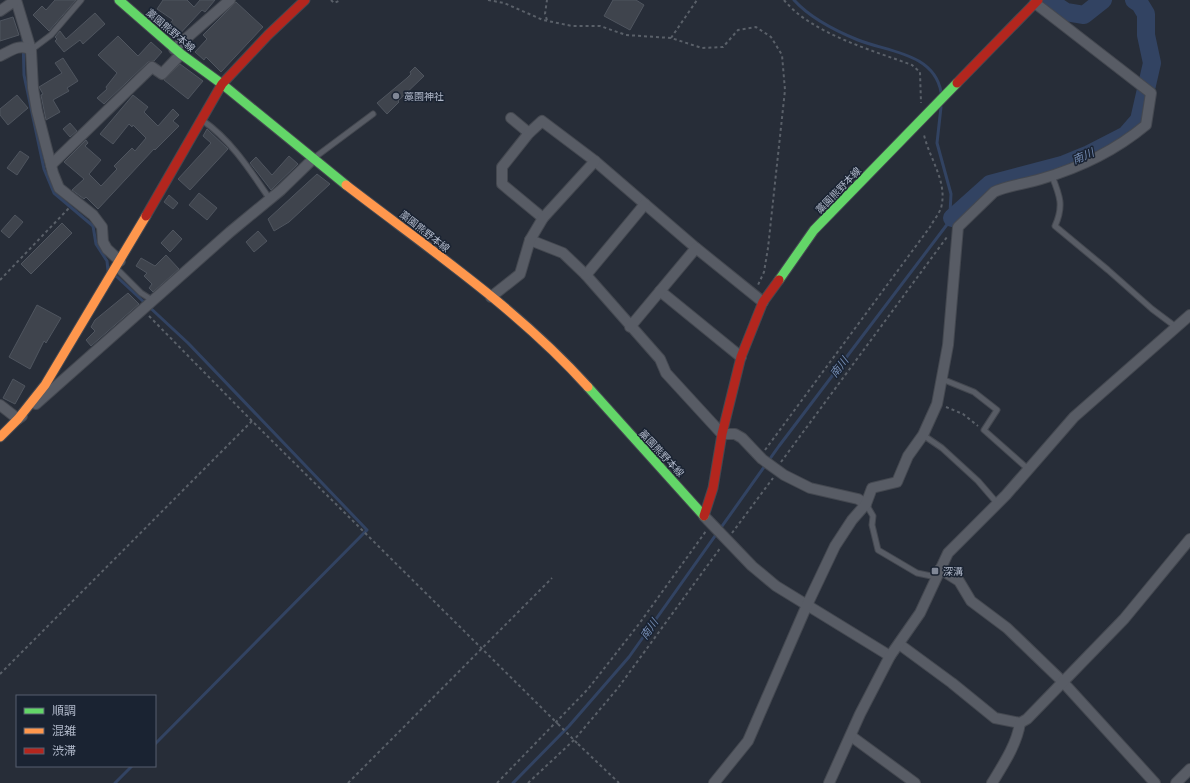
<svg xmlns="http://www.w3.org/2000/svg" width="1190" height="783" font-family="Figtree,'Noto Sans JP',sans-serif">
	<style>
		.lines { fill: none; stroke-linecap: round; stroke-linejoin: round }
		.stream { stroke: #324362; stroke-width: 3 }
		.river { stroke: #324362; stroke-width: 18 }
		.building { fill: #3f444d; stroke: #4f555f }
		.lane-casing { stroke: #444850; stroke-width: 7 }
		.street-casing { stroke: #444850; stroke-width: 12 }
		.fast-casing { stroke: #444850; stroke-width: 11 }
		.slow-casing { stroke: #444850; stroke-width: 11 }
		.jam-casing { stroke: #444850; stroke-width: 11 }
		.path { stroke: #5a6069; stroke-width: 2; stroke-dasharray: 3 3; stroke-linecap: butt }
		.lane { stroke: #585c65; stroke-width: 5 }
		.street { stroke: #585c65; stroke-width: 10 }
		.fast { stroke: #63d668; stroke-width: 9 }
		.slow { stroke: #ff974d; stroke-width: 9 }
		.jam { stroke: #b3261e; stroke-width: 9 }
		.path-bridge { stroke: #5a6069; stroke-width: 2; stroke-dasharray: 3 3; stroke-linecap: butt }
		.poi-dot { fill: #808796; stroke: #1a2332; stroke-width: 1.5 }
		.labels { text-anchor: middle; stroke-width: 3; stroke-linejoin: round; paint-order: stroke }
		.street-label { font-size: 10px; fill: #b0b8c9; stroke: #1a2332 }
		.poi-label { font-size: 10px; fill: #b0b8c9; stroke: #1a2332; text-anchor: start }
		.water-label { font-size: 11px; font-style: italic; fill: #758cb3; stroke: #1a2332 }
	</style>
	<rect width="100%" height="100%" fill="#272d38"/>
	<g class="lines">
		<!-- stream -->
		<g class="stream">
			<path d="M794,0c16,18 42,31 64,40 30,12 76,13 83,52"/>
			<polyline points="23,38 24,75 44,169 54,193 93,226 96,244 107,261 108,271"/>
			<polyline points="116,276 188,343 367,530 155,744"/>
			<polyline points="115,783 132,766"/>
			<polyline points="513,783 569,726 629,657 779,446 952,218 950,213 951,194 937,143 941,107"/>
		</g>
		<!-- river -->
		<g class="river">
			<polyline points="1048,0 1066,12 1084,15 1103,0"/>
			<polyline points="952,218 990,184 1062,165 1089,154 1126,135 1139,120 1152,63 1146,35 1146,14 1140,4 1134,0"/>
		</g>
	</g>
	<!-- building -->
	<g class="building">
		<polygon points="55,0 76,0 49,31 33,15 42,6 46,10"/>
		<polygon points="163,0 187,0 194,7 200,0 215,0 205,12 202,10 176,38 166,28 173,20 157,9"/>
		<polygon points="613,0 636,0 644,5 630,30 604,16"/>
		<polygon points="236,2 263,27 221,72 206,57 204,60 195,52 207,39 203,35"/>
		<polygon points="95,13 105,24 83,44 80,40 64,52 55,41 57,39 55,37 60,31 66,39"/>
		<polygon points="13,17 19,35 0,41 0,21"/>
		<polygon points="118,36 138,56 151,42 162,52 154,61 148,62 104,104 97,98 107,89 106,87 117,73 98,55"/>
		<polygon points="63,58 78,81 67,88 69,91 53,100 60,112 46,120 41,95 43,94 39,87 62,73 55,63"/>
		<polygon points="180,64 203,81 188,99 164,80"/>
		<polygon points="415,67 424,76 398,101 399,102 387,114 377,103 407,78 411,74 410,72"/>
		<polygon points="17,95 28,108 8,125 0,115 0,109"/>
		<polygon points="133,95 148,107 144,112 158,126 173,109 179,115 173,121 179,126 155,150 154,149 98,209 86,197 84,199 72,190 84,179 64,162 86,140 88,143 85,146 101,160 89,174 101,186 117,169 114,166 132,148 135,151 146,138 133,125 132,127 129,124 113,144 100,134"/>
		<polygon points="70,123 77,131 70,137 63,129"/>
		<polygon points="207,129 228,149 190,190 178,179 211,143 203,136"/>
		<polygon points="20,151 29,157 17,175 7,168"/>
		<polygon points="289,156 298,164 271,190 250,163 256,157 272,175"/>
		<polygon points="317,174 330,184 289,222 274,231 268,219"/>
		<polygon points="199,193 217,208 207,220 189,205"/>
		<polygon points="169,195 178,203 173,209 164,202"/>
		<polygon points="15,215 23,222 9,238 1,231"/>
		<polygon points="62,223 72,233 31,274 21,264"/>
		<polygon points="173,230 182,239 170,252 161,243"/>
		<polygon points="258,231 267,241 254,252 246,242"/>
		<polygon points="166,255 179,269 153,292 149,288 152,284 144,276 147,273 136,266 141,258 155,266"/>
		<polygon points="128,293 139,304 91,346 86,340 95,331 91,327 95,320"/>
		<polygon points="37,305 61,318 46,343 44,341 30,369 9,357"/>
		<polygon points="13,379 25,386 15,404 3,398"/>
	</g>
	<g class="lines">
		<!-- lane casing -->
		<g class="lane-casing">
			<g id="lane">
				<polyline points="31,50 51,35 81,0"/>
				<path d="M202,120c29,20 48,50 67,78"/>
				<polyline points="314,158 373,114"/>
				<path d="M1052,176c8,20 12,30 3,50l53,44 44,39 24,18"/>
				<polyline points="117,269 141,293 152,300"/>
				<polyline points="942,379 974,392 997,410 984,430 1028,469"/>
				<polyline points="923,435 942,448 978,481 997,503"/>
				<polyline points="866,504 873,516 872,525 878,550 917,573 936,577"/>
			</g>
		</g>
		<!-- street casing -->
		<g class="street-casing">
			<g id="street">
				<polyline points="16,0 31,50 33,88 37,111 53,173 59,188 93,215 102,227 103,242 107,249 120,261"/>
				<polyline points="0,11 16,0"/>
				<polyline points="174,49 230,0"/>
				<path d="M0,56c10,-5 20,-13 31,-6"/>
				<polyline points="511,118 529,133"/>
				<polyline points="51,165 152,67 162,74 181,54"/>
				<polyline points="543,218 502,184 502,167 529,133 542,121 595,161 696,248 763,302"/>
				<polyline points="530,240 563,253 586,275 660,359 666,373 722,434 735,434 742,438 762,459 784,475 810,488 858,499 866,504"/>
				<polyline points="586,275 645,204"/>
				<polyline points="660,291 741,357"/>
				<polyline points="491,297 520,274 530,240 543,218 595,161"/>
				<polyline points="630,327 696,248"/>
				<polyline points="36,404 230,232 281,190 313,159"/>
				<polyline points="0,405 18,419 22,416"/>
				<polyline points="704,516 752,566 776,586 890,656"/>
				<polyline points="940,569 959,581 971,601 1007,628 1062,681 1155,783"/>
				<polyline points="899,644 952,683 995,718 1020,723 1027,719 1124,619 1190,539"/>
				<polyline points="851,736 915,783"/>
				<path d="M714,783l34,-42 59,-136 28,-59 17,-26 14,-16 6,-16 25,-6 11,-26 15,-21 14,-31 11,-59 10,-118 36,-35c14,-7 32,-8 47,-13 38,-11 75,-29 105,-54l5,-32 -116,-90"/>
				<polyline points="829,783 860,714 890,656 920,613 948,553 1006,495 1074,417 1190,315"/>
				<path d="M992,783c11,-18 25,-39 28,-60"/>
				<polyline points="1176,783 1190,769"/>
			</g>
		</g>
		<!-- fast casing -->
		<g class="fast-casing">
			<g id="fast">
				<polyline points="119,0 181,54 222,84 346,185"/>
				<polyline points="779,280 814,230 957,83"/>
				<polyline points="588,387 704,516"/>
			</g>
		</g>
		<!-- slow casing -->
		<g class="slow-casing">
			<g id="slow">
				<path d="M346,185c83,64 172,124 242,202"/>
				<polyline points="0,437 18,419 45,385 146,216"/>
			</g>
		</g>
		<!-- jam casing -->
		<g class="jam-casing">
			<g id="jam">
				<polyline points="957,83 1038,0"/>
				<polyline points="146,216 222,84 268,35 305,0"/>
				<polyline points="704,516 713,488 722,434 741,357 763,302 779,280"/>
			</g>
		</g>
		<!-- path -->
		<g class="path">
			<polyline points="331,0 334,3 341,0"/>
			<polyline points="488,0 504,3 543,20 572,26 600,26 626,35 671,38 702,48 723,47 738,30 756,27 771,37 782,55 785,90 768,248 764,272 758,285"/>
			<path d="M784,0c28,34 88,50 128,65l8,7 1,31"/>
			<polyline points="547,20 545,14 547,0"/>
			<polyline points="671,38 697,0"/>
			<polyline points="0,280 69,208"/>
			<polyline points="149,316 252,421 558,724"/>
			<polyline points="946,407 963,414 978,426"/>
			<path d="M765,450l165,-223c3,-6 9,-13 11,-19 7,-26 -11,-48 -17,-73"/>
			<polyline points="781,462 947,237"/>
			<polyline points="732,533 773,478"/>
			<polyline points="0,674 252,421"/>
			<polyline points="578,744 619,783"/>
			<polyline points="348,783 552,578"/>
			<polyline points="497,783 588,689 639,624 706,531"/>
			<polyline points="528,783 574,740 618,688 721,547"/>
		</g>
		<!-- lane -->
		<use href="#lane" class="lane"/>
		<!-- street -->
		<use href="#street" class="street"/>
		<!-- fast -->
		<use href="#fast" class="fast"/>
		<!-- slow -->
		<use href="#slow" class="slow"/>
		<!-- jam -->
		<use href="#jam" class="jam"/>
		<!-- path-bridge -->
		<polyline class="path-bridge" points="558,724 578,744"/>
	</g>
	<!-- markers -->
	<g class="poi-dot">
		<circle cx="396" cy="96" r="4"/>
		<rect x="931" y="567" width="8" height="8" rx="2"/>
	</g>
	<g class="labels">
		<!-- street labels -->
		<g class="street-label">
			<text transform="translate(171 30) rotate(40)" y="4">藁園熊野本線</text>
			<text transform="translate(838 190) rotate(-46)" y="4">藁園熊野本線</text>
			<text transform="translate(425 231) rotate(38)" y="4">藁園熊野本線</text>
			<text transform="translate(662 453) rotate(47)" y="4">藁園熊野本線</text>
		</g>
		<!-- poi labels -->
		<g class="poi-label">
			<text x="404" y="100">藁園神社</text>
			<text x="943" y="575">深溝</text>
		</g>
		<!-- water labels -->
		<g class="water-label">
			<text transform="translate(1083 156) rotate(-24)" y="4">南川</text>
			<text transform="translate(839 367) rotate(-53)" y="4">南川</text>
			<text transform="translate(649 629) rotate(-55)" y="4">南川</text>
		</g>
	</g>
	<!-- legend -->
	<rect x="16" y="695" width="140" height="72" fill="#1a2332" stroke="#565f6e"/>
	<rect x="24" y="708" width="20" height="6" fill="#63d668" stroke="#565f6e"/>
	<text x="52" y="715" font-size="12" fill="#b0b8c9">順調</text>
	<rect x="24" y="728" width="20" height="6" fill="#ff974d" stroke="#565f6e"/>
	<text x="52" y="735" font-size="12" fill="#b0b8c9">混雑</text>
	<rect x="24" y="748" width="20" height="6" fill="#b3261e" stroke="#565f6e"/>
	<text x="52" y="755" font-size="12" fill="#b0b8c9">渋滞</text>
</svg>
